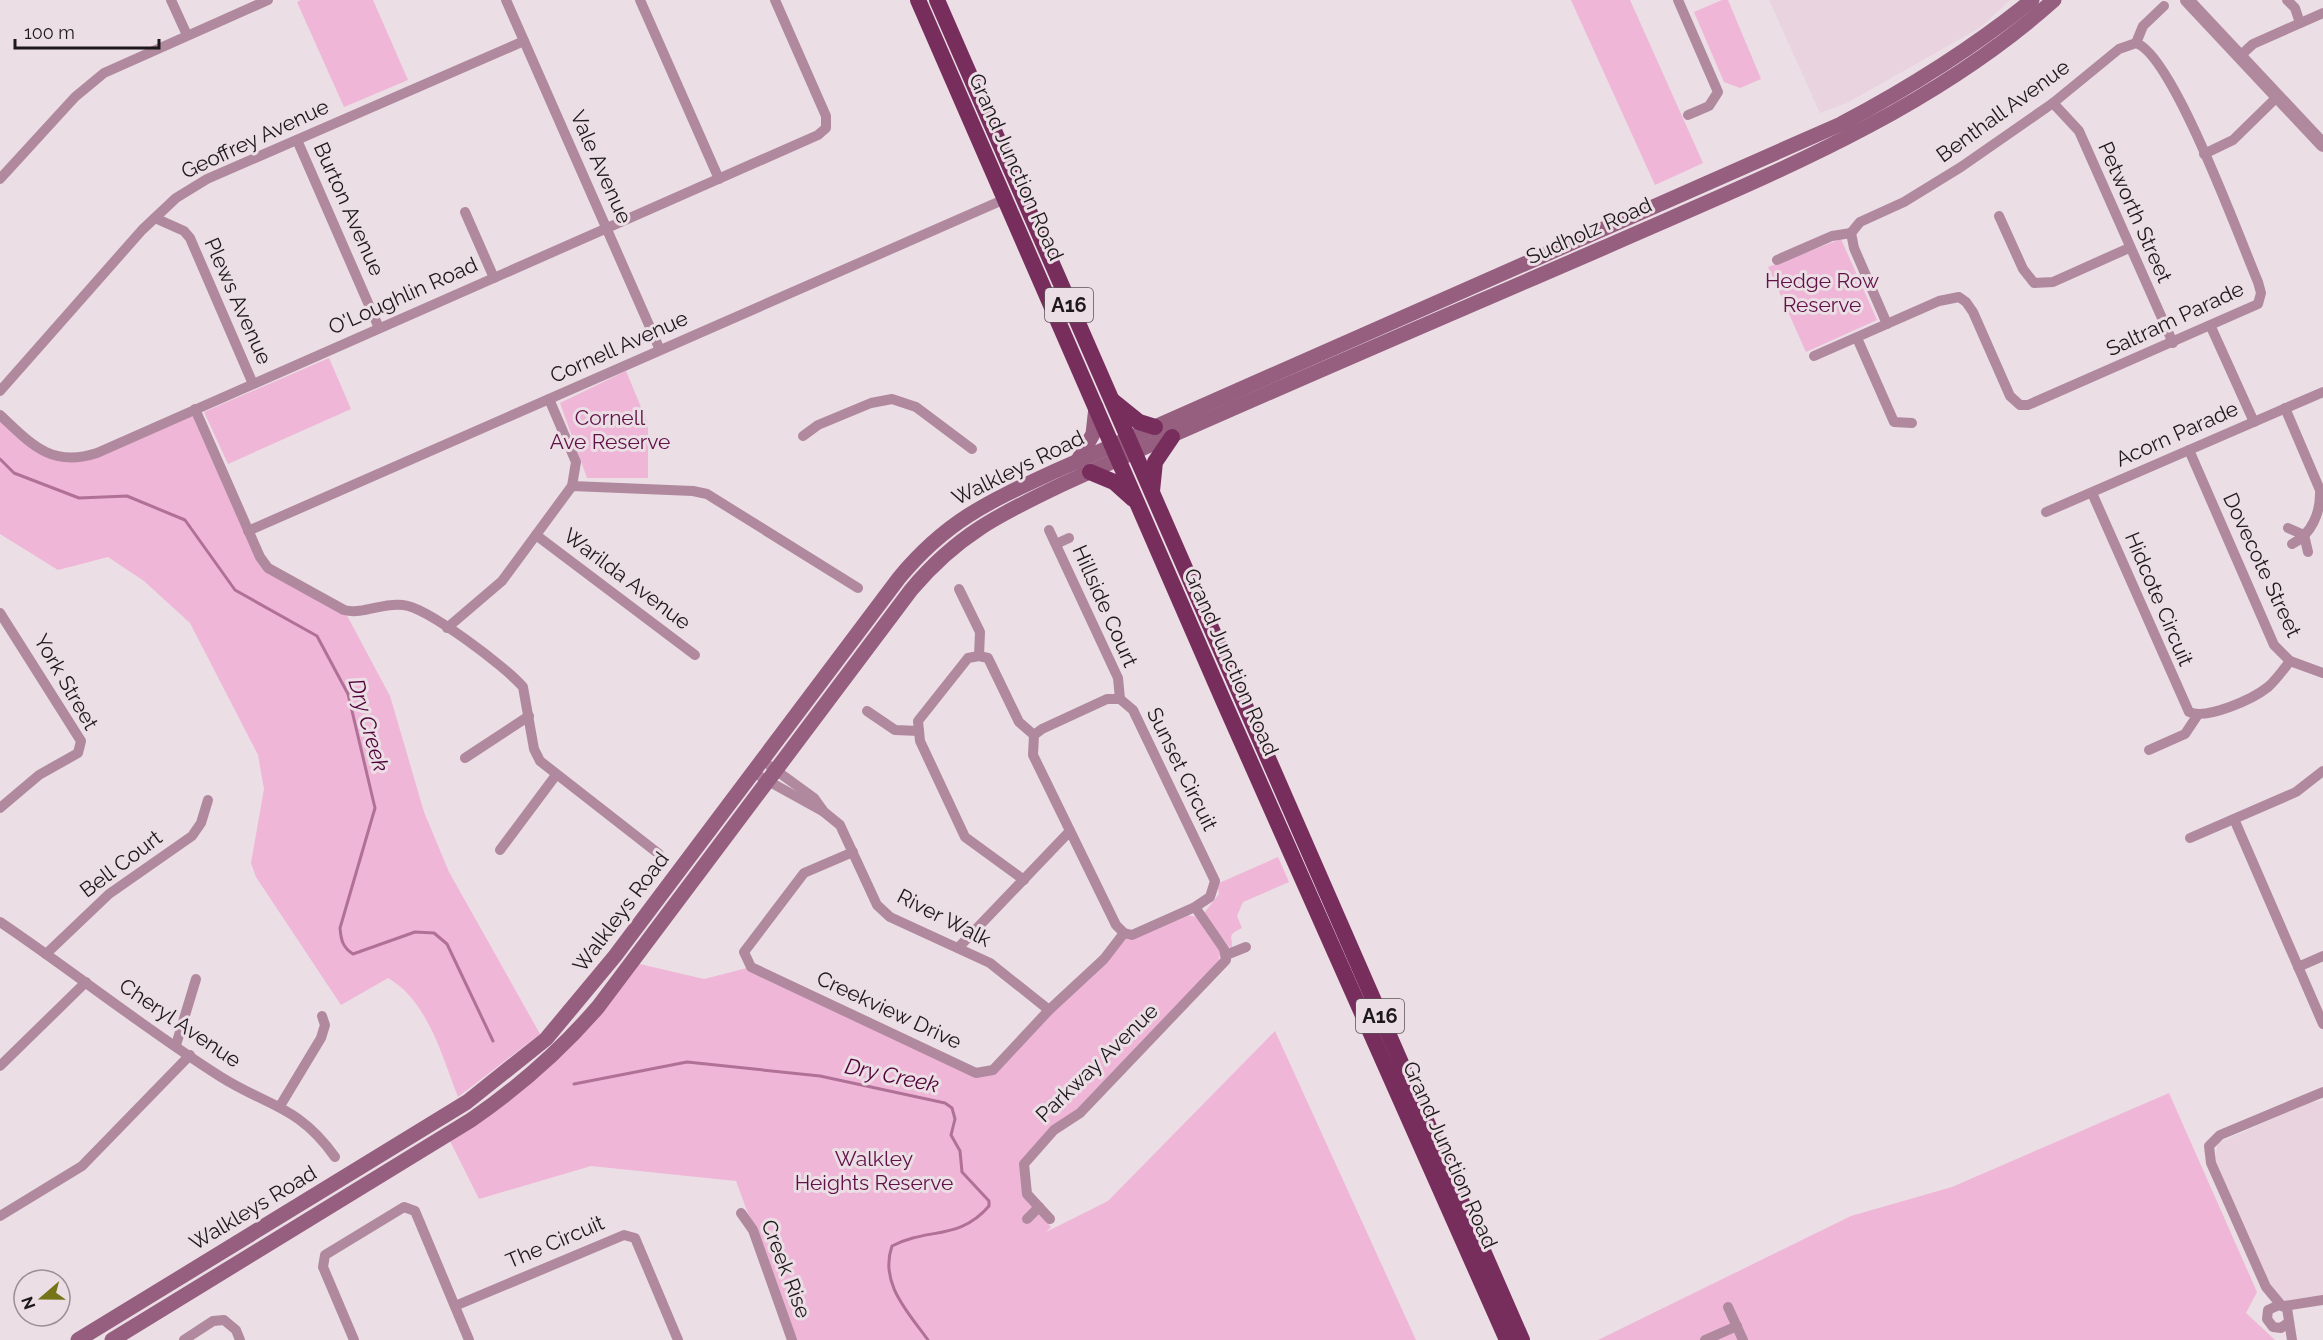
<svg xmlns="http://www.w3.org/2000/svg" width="2323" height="1340" font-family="Raleway,sans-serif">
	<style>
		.built { fill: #e8d3df }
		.green { fill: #efb6d7 }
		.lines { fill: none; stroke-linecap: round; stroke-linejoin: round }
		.stream { stroke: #b17197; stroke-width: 3 }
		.minor { stroke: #b1899f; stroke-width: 10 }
		.tertiary { stroke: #b1899f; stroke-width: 14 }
		.secondary { stroke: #965e7f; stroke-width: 15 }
		.trunk { stroke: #782e5d; stroke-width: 16 }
		.labels { text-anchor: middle; stroke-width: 6; stroke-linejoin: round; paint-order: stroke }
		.shield { fill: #ebdee5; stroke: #5b5357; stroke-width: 1.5 }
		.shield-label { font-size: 20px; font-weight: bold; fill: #1d181a }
		.street-label { font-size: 21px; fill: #1d181a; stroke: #ebdee5 }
		.park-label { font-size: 21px; fill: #601147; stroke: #ebdee5 }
		.water-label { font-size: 22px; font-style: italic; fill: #51003a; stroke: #ebdee5 }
	</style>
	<rect width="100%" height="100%" fill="#ebdee5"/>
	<!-- built -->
	<g class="built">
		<polygon points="1769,0 2010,0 1981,27 1847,103 1820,113"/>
		<polygon points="2323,1101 2323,1296 2286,1301 2278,1297 2271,1287 2215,1160 2218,1143 2312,1102"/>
	</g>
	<!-- green -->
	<g class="green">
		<polygon points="301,0 373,0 408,80 344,107 297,2"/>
		<polygon points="1571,0 1630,0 1703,163 1655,185"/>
		<polygon points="1722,0 1728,0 1761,79 1740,88 1724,82 1694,12"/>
		<polygon points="1841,239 1877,320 1806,352 1768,267"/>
		<polygon points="329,358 351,409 228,464 204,412"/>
		<polygon points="626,371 648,424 648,478 587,478 560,403"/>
		<path d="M195,409l67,152 82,49 46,86 34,116 25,60 91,162 -82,63c-16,-41 -30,-96 -70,-119l-47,27 -85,-128 -5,-14 13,-74 -6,-34 -68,-132 -46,-42 -36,-24 -50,13 -58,-36v-119l37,33 44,9z"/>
		<path d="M1278,857l11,25 -46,20 -6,14 5,12c-18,8 -7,10 -11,21l-27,-36 15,-19 -2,-10z"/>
		<polygon points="1187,915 1197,917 1220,950 1219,961 1024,1164 1027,1194 1051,1227 1046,1232 1108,1201 1275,1031 1416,1340 795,1340 736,1181 591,1166 479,1199 447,1135 549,1060 631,962 704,979 751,967 976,1073 993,1070 1124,933"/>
		<polygon points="2169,1093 2257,1292 2246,1313 2275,1340 1598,1340 1851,1216 1952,1187"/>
	</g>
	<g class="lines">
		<!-- stream -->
		<g class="stream">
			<path d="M0,459l14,14 65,25 48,-2 58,24 50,70 82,46 31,58 27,114 -35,120c1,11 2,19 13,26l62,-22 19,1 13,11 46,97"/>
			<path d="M574,1084l113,-22 133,14 125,27 7,5 3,11 -4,16 9,16 2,21 27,29v5c-30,35 -61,21 -97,40 -13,37 16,66 36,94"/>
		</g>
		<!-- minor -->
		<g class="minor">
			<polyline points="171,0 187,35"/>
			<polyline points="506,0 660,350"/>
			<polyline points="640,0 719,179"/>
			<polyline points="1678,0 1718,92 1709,106 1688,115"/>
			<polyline points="2287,0 2295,8 2300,23"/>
			<polyline points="2240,56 2253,44 2323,13"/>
			<polyline points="2053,103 2079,131 2173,343"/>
			<polyline points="297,140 379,328"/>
			<polyline points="2204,154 2233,140 2278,96"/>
			<polyline points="0,179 75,97 104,73 268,0"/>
			<polyline points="465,212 494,278"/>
			<polyline points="1999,216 2023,269 2034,283 2053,282 2129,248"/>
			<polyline points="155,218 184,231 190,238 253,384"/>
			<polyline points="1851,233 1860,222 1904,202 1961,167 2053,103 2119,49 2136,43 2143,26 2164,6"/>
			<polyline points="1851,233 1854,248 1887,324"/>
			<polyline points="1777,260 1832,236 1851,233"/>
			<polyline points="2211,327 2254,422"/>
			<polyline points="1857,338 1894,422 1912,423"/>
			<path d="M1814,356l125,-55 20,-4 7,5 7,10 37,84 10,9h8l230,-101 3,-11 -3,-11c-18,-42 -85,-227 -122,-239"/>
			<polyline points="0,391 142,230 176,198 207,179 524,41"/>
			<polyline points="549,399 576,462 572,486"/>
			<path d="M2285,408l35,82c1,22 -8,44 -28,54"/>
			<path d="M195,409l65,148 8,11 76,42c20,5 38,-8 59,-5 24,2 103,62 120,82l11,62 6,12 119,93"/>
			<path d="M0,415c31,29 51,53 97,38l721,-318 8,-7v-12l-51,-116"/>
			<polyline points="803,436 818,425 871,403 892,399 916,407 972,449"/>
			<polyline points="2189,450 2274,645 2290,661 2323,673"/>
			<path d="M2092,493l97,219c18,8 64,-13 79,-25 9,-8 15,-17 22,-26"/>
			<polyline points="2046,512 2323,392"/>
			<polyline points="2288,528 2304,535 2308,552"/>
			<polyline points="1049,530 1118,678 1120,699"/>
			<polyline points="248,531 1005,199"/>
			<polyline points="536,535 695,655"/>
			<polyline points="1056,544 1069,538"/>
			<polyline points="959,589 980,632 979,656"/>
			<polyline points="0,613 81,741 78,753 39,775 0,808"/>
			<polyline points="447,628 502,581 572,486 693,491 707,494 858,588"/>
			<polygon points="1107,699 1120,699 1133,710 1215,881 1210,897 1195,907 1132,935 1124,933 1116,925 1033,755 1034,735 1042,729"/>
			<polyline points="867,711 895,730 919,731"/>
			<polyline points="2149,750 2185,734 2197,716"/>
			<polyline points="465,758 529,716"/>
			<polyline points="770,766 814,798 824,812 840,825 877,905 890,917 990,963 1049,1010"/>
			<polyline points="761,777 824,812"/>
			<polyline points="2234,819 2323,1024"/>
			<polyline points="2190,838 2296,792 2323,771"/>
			<polyline points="500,850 556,775"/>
			<polyline points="853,852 804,873 744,952 751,967 976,1073 993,1070 1049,1010 1104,959 1124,933"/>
			<polyline points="1024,880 965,837 920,741 918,721 968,658 979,656 988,658 1019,722 1034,735"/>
			<path d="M0,922c74,50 145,107 221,155 48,30 78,29 114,80"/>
			<polyline points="958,948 1070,831"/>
			<polyline points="46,954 109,894 192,836 201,823 208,800"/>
			<polyline points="1226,955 1246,947"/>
			<polyline points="2298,967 2323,956"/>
			<polyline points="176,1045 196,979"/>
			<polyline points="0,1066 86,982"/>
			<polyline points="280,1106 321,1038 325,1025 322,1016"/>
			<polyline points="741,1213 753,1230 792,1340"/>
			<polyline points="0,1216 82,1166 190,1055"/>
			<polyline points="1027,1219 1039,1207"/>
			<polyline points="1050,1219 1027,1194 1024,1164 1054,1130 1080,1113 1226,960 1224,949 1195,907"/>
			<polyline points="2281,1305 2266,1287 2211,1163 2209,1146 2220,1135 2323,1092"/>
			<polyline points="455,1306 624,1235 635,1238 678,1340"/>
			<polyline points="2284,1306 2323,1300"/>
			<polyline points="1728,1307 1743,1340"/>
			<polyline points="2289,1322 2281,1328 2273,1327 2267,1319 2268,1310 2279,1305 2287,1308 2292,1340"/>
			<polyline points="184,1340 213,1321 224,1320 236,1330 240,1340"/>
			<polyline points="354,1340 323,1267 325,1255 404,1207 415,1211 469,1340"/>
			<polyline points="1705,1340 1737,1326"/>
		</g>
		<!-- tertiary -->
		<polyline class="tertiary" points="2187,0 2323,145"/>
		<!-- secondary -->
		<g class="secondary">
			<polyline points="1077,462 1093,434 1096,407"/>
			<path d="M78,1340l389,-238 79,-63 69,-83 284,-378c47,-57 89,-76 154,-106l788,-348c68,-36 131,-75 191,-124"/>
			<path d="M112,1340l359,-220c48,-33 89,-69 127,-113l313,-417c46,-55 89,-76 152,-106 179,-81 360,-158 540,-236 158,-70 321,-132 451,-248"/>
		</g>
		<!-- trunk -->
		<g class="trunk">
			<polyline points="918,0 1223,700 1507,1340"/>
			<polyline points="937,0 1522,1340"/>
			<polyline points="1113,401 1139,422 1155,427"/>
			<polyline points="1090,472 1114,482 1133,499"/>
			<polyline points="1152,491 1155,462 1172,437"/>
		</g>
	</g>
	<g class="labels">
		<!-- shield labels -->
		<g class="shield">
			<rect x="1045" y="288" width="48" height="34" rx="4.5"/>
			<rect x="1356" y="999" width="48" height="34" rx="4.5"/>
		</g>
		<g class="shield-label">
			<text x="1069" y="312">A16</text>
			<text x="1380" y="1023">A16</text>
		</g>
		<!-- street labels -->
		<g class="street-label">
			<text transform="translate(2003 111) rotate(-36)" y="7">Benthall Avenue</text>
			<text transform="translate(255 139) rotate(-25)" y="7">Geoffrey Avenue</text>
			<text transform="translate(601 167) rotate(66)" y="7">Vale Avenue</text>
			<text transform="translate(1016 167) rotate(66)" y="7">Grand Junction Road</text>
			<text transform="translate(349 209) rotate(66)" y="7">Burton Avenue</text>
			<text transform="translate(2135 212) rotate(66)" y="7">Petworth Street</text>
			<text transform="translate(1589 231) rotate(-24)" y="7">Sudholz Road</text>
			<text transform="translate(403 296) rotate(-24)" y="7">O'Loughlin Road</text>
			<text transform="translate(238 301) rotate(66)" y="7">Plews Avenue</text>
			<text transform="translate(2175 319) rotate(-25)" y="7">Saltram Parade</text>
			<text transform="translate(619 347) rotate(-24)" y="7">Cornell Avenue</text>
			<text transform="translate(2177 434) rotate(-24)" y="7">Acorn Parade</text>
			<text transform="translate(1018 468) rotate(-26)" y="7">Walkleys Road</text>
			<text transform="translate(2262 565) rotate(65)" y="7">Dovecote Street</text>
			<text transform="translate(627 579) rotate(37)" y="7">Warilda Avenue</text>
			<text transform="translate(2159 599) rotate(67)" y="7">Hidcote Circuit</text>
			<text transform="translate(1105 606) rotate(66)" y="7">Hillside Court</text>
			<text transform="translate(1231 662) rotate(66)" y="7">Grand Junction Road</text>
			<text transform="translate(66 682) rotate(60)" y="7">York Street</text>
			<text transform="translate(1182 769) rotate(64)" y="7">Sunset Circuit</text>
			<text transform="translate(121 864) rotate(-37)" y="7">Bell Court</text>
			<text transform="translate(621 912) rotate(-53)" y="7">Walkleys Road</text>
			<text transform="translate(944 918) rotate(27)" y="7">River Walk</text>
			<text transform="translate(889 1010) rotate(25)" y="7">Creekview Drive</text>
			<text transform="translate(180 1023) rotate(34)" y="7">Cheryl Avenue</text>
			<text transform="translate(1097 1063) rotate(-44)" y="7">Parkway Avenue</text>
			<text transform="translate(1450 1155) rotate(66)" y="7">Grand Junction Road</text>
			<text transform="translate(253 1208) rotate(-31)" y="7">Walkleys Road</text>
			<text transform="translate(555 1242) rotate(-23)" y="7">The Circuit</text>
			<text transform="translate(786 1269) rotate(69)" y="7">Creek Rise</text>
		</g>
		<!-- park labels -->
		<g class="park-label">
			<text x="1822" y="288">Hedge Row<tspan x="1822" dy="24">Reserve</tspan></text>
			<text x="610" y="425">Cornell<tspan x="610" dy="24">Ave Reserve</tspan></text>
			<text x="874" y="1166">Walkley<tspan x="874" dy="24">Heights Reserve</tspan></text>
		</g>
		<!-- water labels -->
		<g class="water-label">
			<text transform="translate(369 725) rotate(74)" y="8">Dry Creek</text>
			<text transform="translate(892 1075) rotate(12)" y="8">Dry Creek</text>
		</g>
	</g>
	<!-- north arrow -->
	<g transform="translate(42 1298) rotate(250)"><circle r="28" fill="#ebdee5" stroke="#998f94" stroke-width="1.5"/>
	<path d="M0-4.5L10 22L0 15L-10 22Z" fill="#767418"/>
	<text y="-9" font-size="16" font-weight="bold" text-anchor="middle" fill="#1d181a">N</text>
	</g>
	<!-- scale -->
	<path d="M15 39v9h144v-9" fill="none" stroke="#1d181a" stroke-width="3"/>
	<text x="24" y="39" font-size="18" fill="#1d181a" stroke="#ebdee5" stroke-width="4.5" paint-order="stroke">100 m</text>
</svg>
